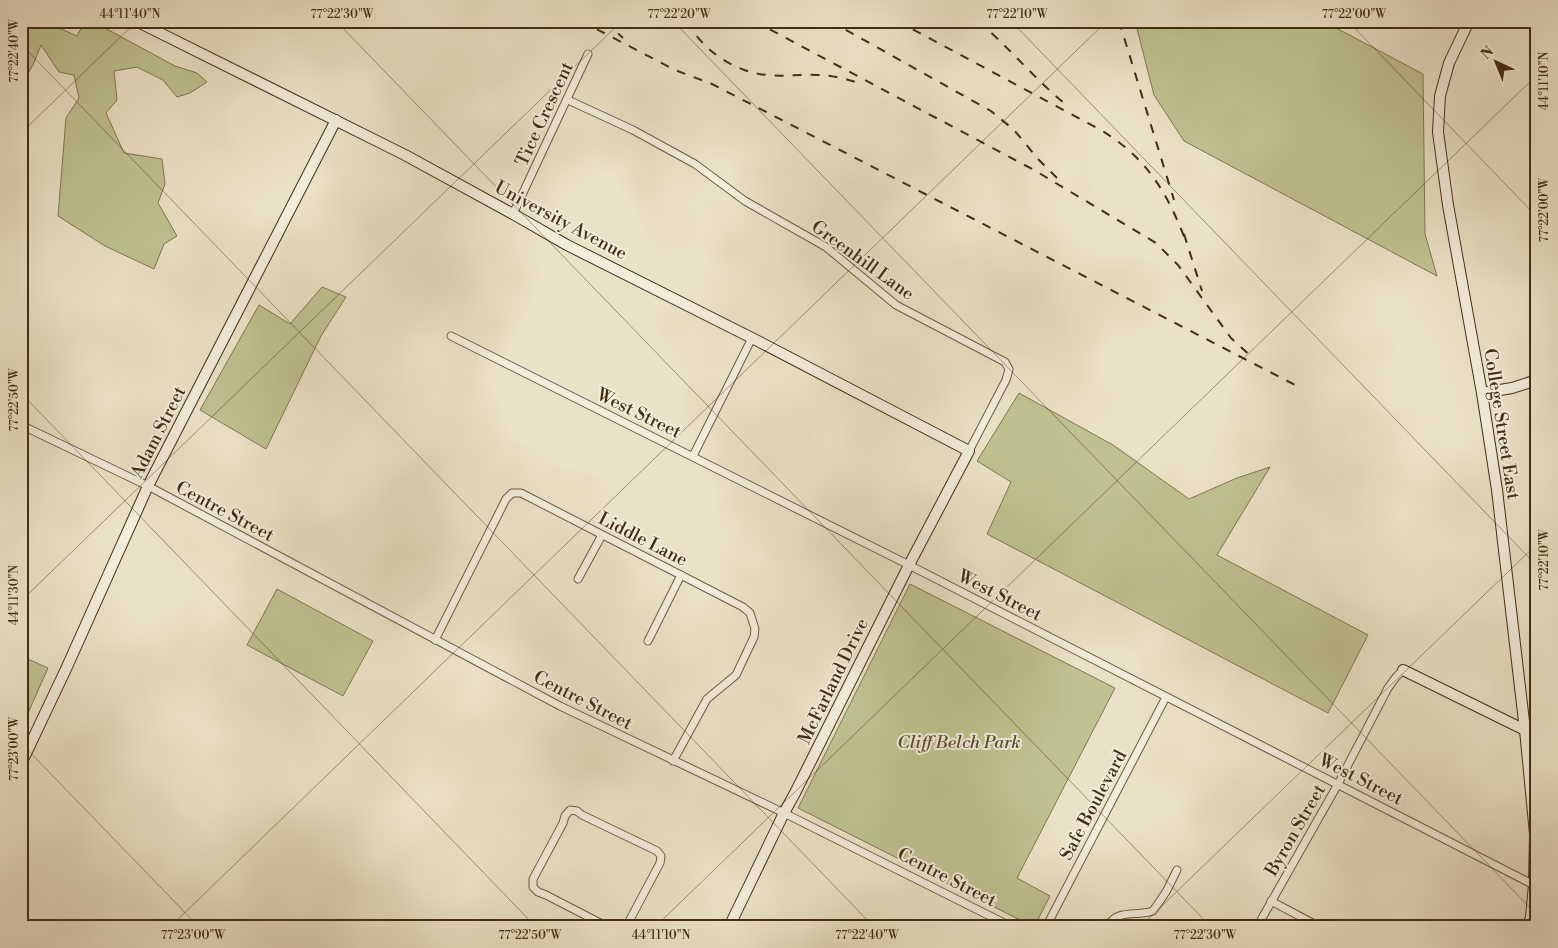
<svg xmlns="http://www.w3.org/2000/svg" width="1558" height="948" font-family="'Libre Bodoni',serif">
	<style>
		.green { fill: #bfc190; stroke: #827652 }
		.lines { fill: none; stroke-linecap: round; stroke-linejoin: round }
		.street-casing { stroke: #6e5941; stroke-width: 9 }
		.secondary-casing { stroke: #442c15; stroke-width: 12 }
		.street { stroke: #f2ecda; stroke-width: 7 }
		.secondary { stroke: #f2ecda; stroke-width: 10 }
		.rail { stroke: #442c15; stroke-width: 2; stroke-dasharray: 9 9; stroke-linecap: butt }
		.ticks { fill: none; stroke: #442c15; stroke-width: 1; stroke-opacity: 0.45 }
		.labels { text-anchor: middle; stroke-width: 4; stroke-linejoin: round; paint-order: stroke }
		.street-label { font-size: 18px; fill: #442c15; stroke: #f2ecda }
		.park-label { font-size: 18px; font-style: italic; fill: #5d4a2e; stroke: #f2ecda }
		.neatline { fill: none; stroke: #442c15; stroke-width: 2 }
		.ticks-label { font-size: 12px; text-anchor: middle; fill: #442c15 }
	</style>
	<rect width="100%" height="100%" fill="#ebe1c6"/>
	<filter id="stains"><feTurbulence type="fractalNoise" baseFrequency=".004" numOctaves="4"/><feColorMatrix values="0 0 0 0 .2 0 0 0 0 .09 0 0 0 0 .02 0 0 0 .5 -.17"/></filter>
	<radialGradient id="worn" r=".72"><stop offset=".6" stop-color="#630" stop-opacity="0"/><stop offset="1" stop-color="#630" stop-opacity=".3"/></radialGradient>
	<!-- green -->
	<g class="green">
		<polygon points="21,21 43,21 77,36 85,21 92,21 175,66 197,73 207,82 190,93 177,97 163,80 137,67 114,71 117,100 106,113 124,153 162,159 165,184 158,203 177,236 164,244 154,269 105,246 58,216 66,118 79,98 74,75 59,72 41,45 33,65 21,85"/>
		<polygon points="1135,21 1323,21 1423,74 1425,234 1437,276 1184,141 1154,95"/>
		<polygon points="322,287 346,297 321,336 266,449 200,410 259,305 290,324"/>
		<polygon points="1019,393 1113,445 1189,499 1237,478 1270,467 1217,555 1368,635 1328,713 987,534 1011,482 977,461"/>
		<polygon points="910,584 1115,688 1017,878 1050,896 1034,927 798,808"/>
		<polygon points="277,589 373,641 343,696 247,645"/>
		<polygon points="21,656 48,668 21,729"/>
	</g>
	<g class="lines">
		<!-- street casing -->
		<g class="street-casing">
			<g id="street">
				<polyline points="568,100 633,130 695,164 745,201 826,247 896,305 1005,362 1009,369 1006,380 969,451"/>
				<polyline points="513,214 588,54"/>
				<polyline points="451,336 909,565 1534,885"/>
				<polyline points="21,425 148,486 560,706 784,813 1012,927"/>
				<polyline points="693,456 752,338"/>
				<polyline points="578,579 602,535"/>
				<polyline points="435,640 506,499 512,493 521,493 743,607 750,613 755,629 754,637 736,675 707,699 673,761"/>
				<polyline points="648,641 681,575"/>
				<polyline points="1271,901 1320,927"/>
				<polyline points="608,927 546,895 538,892 533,887 533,879 563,823 565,816 570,810 577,811 582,815 657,851 661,856 660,863 626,927"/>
				<polyline points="1046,927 1166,697"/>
				<path d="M1107,927c11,-19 29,-10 46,-16l13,-19 11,-22"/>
				<polyline points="1257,927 1338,784 1388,688 1396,677 1403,670"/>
			</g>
		</g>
		<!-- secondary casing -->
		<g class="secondary-casing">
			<g id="secondary">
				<polyline points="136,21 405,155 513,214 567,245 752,338 969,451 909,565 795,793 784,813 729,927"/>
				<polyline points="1469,21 1449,63 1440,96 1438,132 1448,205 1482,393 1497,490 1525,730 1535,834 1534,885 1531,917 1528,927"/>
				<polyline points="1482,393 1512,388 1537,380"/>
				<polyline points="1403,670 1525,730"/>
				<polyline points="21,764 66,669 148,486 336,120"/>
			</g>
		</g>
		<!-- street -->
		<use href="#street" class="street"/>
		<!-- secondary -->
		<use href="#secondary" class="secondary"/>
		<!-- rail -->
		<g class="rail">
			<polyline points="581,21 675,70 712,84 1299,387"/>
			<polyline points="605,21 623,38"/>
			<path d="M687,21c15,29 47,51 80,54 17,2 33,-1 50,0 15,0 30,4 45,9"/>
			<polyline points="754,21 1034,170 1156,243 1178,265 1231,338 1254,359"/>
			<polyline points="830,21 991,111 1014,130 1039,160 1057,178"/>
			<path d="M897,21l202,108c46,27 67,61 86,110"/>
			<path d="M978,21c32,27 58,60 91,86"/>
			<polyline points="1119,21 1174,200"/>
			<polyline points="1184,234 1202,291"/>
		</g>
	</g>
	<!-- ticks -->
	<path class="ticks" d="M336,21l875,906M673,21l864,894M1011,21l526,545M1348,21l189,196M21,44l853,883M21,133l116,-112M21,393l515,534M21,601l601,-580M21,743l178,184M170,927l937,-906M655,927l882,-852M1140,927l397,-383"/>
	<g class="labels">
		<!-- street labels -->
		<g class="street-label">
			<text transform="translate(544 114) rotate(-65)" y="6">Tice Crescent</text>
			<text transform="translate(561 220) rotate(28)" y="6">University Avenue</text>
			<text transform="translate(863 260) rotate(36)" y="6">Greenhill Lane</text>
			<text transform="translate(639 413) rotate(26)" y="6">West Street</text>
			<text transform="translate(1502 424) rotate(81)" y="6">College Street East</text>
			<text transform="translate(158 432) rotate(-63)" y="6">Adam Street</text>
			<text transform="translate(225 511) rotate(28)" y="6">Centre Street</text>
			<text transform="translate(643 539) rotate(27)" y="6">Liddle Lane</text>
			<text transform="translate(1000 595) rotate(27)" y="6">West Street</text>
			<text transform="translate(833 681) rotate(-64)" y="6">McFarland Drive</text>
			<text transform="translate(583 700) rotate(27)" y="6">Centre Street</text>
			<text transform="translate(1361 779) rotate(27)" y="6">West Street</text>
			<text transform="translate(1093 805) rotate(-62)" y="6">Safe Boulevard</text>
			<text transform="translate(1295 830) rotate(-60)" y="6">Byron Street</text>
			<text transform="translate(947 877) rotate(27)" y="6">Centre Street</text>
		</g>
		<!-- park labels -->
		<g class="park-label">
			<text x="959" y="748">Cliff Belch Park</text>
		</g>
	</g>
	<!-- margin -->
	<rect width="1558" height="948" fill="none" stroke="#ebe1c6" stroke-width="55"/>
	<!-- north arrow -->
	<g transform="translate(1496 62) rotate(316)" stroke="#f2ecda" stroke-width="4" paint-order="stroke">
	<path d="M0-4L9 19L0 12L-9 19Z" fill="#442c15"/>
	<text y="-8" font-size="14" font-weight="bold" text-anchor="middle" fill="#442c15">N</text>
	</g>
	<rect x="28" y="28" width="1502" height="892" class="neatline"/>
	<g class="ticks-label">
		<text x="130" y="18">44°11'40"N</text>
		<text x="342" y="18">77°22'30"W</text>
		<text x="679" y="18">77°22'20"W</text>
		<text x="1017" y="18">77°22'10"W</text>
		<text x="1354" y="18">77°22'00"W</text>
		<text transform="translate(14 51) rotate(-90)" y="4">77°22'40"W</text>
		<text transform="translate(1544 81) rotate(-90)" y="4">44°11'10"N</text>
		<text transform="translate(1544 210) rotate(-90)" y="4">77°22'00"W</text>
		<text transform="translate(14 400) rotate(-90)" y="4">77°22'50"W</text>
		<text transform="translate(1544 560) rotate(-90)" y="4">77°22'10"W</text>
		<text transform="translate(14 595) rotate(-90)" y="4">44°11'30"N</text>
		<text transform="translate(14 749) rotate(-90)" y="4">77°23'00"W</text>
		<text x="193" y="939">77°23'00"W</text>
		<text x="530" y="939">77°22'50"W</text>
		<text x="661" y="939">44°11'10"N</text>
		<text x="867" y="939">77°22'40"W</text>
		<text x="1205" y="939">77°22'30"W</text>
	</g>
	<rect width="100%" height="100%" filter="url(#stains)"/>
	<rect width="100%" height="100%" fill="url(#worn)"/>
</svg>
